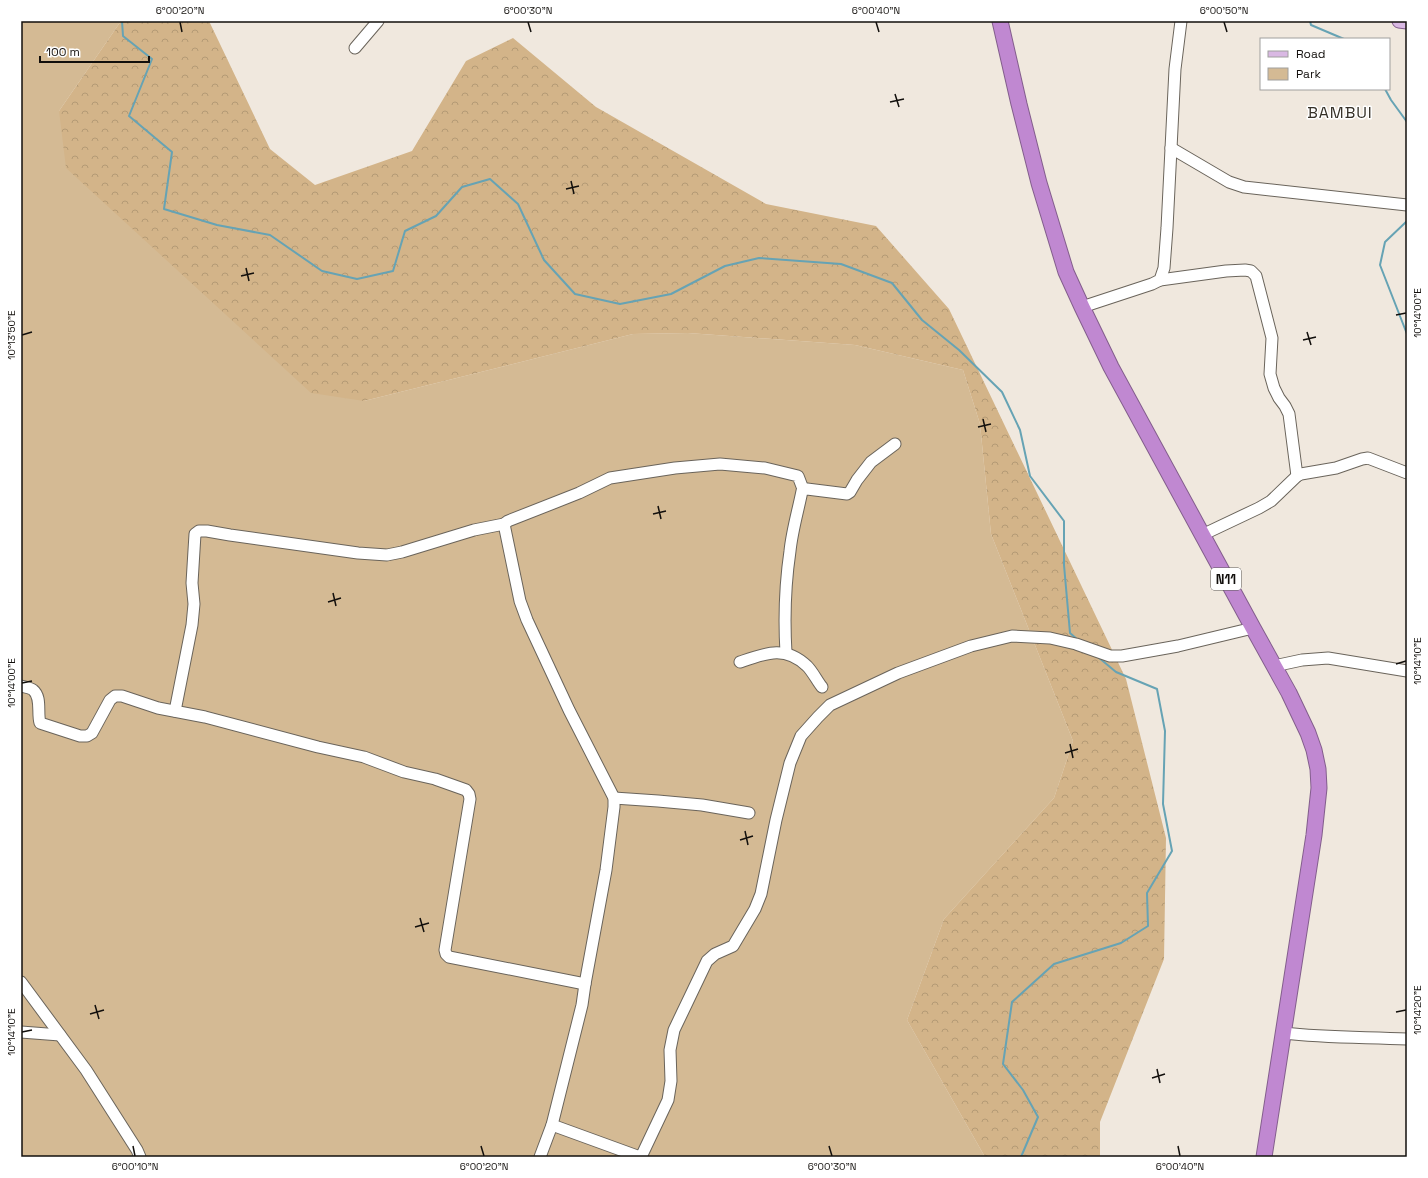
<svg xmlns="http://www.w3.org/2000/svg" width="1428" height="1178" font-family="'Space Grotesk',sans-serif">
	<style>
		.green { fill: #d4ba94 }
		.forest { fill: url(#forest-crowns) }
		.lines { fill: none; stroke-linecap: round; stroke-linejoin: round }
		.stream { stroke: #66a3b4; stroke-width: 2 }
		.minor-casing { stroke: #6a645b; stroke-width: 13 }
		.major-casing { stroke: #835e8c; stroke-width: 15 }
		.highway-casing { stroke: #835e8c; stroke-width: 17 }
		.minor { stroke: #fff; stroke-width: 11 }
		.major { stroke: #d9b8e3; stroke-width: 13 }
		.highway { stroke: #c088d1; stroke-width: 15 }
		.ticks { fill: none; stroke: #120f0c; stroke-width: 1.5 }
		.labels { text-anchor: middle; stroke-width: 3; stroke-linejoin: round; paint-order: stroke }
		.shield { fill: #fff; stroke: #595755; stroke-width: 1 }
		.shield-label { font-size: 13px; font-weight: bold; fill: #120f0c }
		.quarter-label { font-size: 16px; letter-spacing: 1px; fill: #363128; stroke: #fff }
		.neatline { fill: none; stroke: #120f0c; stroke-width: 1.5 }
		.ticks-label { font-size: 10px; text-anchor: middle; fill: #120f0c }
	</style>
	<defs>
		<pattern id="forest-crowns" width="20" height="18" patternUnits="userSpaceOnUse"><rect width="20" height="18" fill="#d3b489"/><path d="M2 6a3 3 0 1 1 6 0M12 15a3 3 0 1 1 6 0" fill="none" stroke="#b49a75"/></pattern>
	</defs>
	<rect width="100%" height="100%" fill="#f0e8de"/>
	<!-- green -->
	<polygon class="green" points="21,21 121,21 59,111 364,401 633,334 688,333 855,345 963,370 980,424 991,534 1073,741 1054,798 944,919 907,1020 985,1157 21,1157"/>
	<!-- forest -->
	<polygon class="forest" points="121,21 209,21 270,149 315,185 412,151 466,61 513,38 596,107 766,204 876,226 949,309 1126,679 1166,838 1164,959 1100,1122 1100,1157 985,1157 907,1020 944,919 1054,798 1073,741 991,534 980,424 963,370 855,345 688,333 633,334 364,401 311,393 66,168 59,111"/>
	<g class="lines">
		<!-- stream -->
		<g class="stream">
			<polyline points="122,21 123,36 152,59 129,116 172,152 164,209 217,225 270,235 322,271 357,279 393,271 405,231 436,216 462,187 490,179 518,204 544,260 575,294 620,304 671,294 725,266 759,258 841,264 892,283 922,320 959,350 1002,392 1020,430 1030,476 1064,521 1064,565 1070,633 1078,640"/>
			<polyline points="1310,21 1311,25 1344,39"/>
			<polyline points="1385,89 1391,100 1407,122"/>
			<polyline points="1407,221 1385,242 1380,265 1407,334"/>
			<polyline points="1021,1157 1038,1117 1023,1090 1003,1064 1012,1002 1054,964 1121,943 1148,926 1147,893 1172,851 1163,804 1165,731 1157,689 1116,672 1098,657"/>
		</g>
		<!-- minor casing -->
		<g class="minor-casing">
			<g id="minor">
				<polyline points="355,48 378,21"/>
				<polyline points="1171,148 1229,182 1244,187 1407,205"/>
				<polyline points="1160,280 1226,271 1245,270 1251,271 1256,276 1272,338 1270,374 1274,388 1279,398 1285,406 1289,414 1297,476"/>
				<polyline points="1082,307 1152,284 1160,280 1164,268 1167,228 1175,69 1181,21"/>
				<polyline points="504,524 520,601 527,620 569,710 614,798 614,807 606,870 585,984 582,1005 552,1125 540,1157"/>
				<polyline points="1202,535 1259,508 1271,501 1297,476 1301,474 1336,468 1362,459 1368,458 1407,473"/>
				<path d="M786,653c-2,-34 -1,-68 4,-102 2,-20 8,-40 12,-60l1,-2h4l40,5 3,-2 7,-12 14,-18 24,-18"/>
				<path d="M740,662c26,-9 45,-17 67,4 6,6 10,15 15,21"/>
				<polyline points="1274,666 1302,660 1328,658 1407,671"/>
				<path d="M21,686c4,1 10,2 12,4 9,7 4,23 7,33l40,13h7l5,-3 18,-33 5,-4h7l36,12 47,9 113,30 46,10 40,15 31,7 31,11 3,4 1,5 -25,151 1,4 3,3 136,27"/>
				<polyline points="175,711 192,625 194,604 192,583 195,534 199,531 207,531 230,535 358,553 387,555 402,552 474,530 504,524 508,521 579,493 610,478 675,468 720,464 765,468 798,476 803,489"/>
				<polyline points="614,798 658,801 702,805 749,813"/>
				<polyline points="21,982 86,1070 137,1150 140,1157"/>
				<polyline points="21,1032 60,1035"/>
				<path d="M1284,1033c41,5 82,4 123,6"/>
				<polyline points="552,1125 640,1157"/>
				<polyline points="641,1157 668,1100 671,1081 670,1050 674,1030 707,961 715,954 733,946 755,909 761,894 776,820 790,763 801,736 818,717 830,705 898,673 971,646 1012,636 1050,638 1076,644 1110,656 1122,656 1178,646 1253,628"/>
			</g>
		</g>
		<!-- major casing -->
		<g class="major-casing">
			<polyline id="major" points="1399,21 1407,22"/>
		</g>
		<!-- highway casing -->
		<g class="highway-casing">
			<polyline id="highway" points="1000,21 1019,104 1039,183 1066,272 1082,307 1111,367 1253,628 1289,693 1308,733 1314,750 1318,769 1319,788 1314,835 1264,1157"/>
		</g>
		<!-- minor -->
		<use href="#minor" class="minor"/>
		<!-- major -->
		<use href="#major" class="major"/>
		<!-- highway -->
		<use href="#highway" class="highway"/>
	</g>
	<!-- ticks -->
	<path class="ticks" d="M180,22l2,10M528,22l3,10M876,22l3,10M1224,22l3,10M895,94l4,13M890,102l14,-3M571,181l3,13M566,189l13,-3M246,268l3,13M241,276l13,-3M1396,315l10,-2M1307,332l4,13M22,335l10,-3M1303,340l13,-3M983,419l3,13M978,427l13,-3M658,506l3,13M653,514l13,-3M333,593l3,13M328,602l13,-4M1396,664l10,-3M22,683l10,-2M1070,744l3,14M1065,753l13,-4M745,831l3,14M740,840l13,-4M420,918l4,14M415,927l14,-4M95,1005l4,14M1396,1012l10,-2M90,1014l14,-4M22,1032l10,-2M1157,1069l3,14M1152,1078l13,-4M133,1146l2,10M481,1146l3,10M829,1146l3,10M1178,1146l2,10"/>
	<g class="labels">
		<!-- shield labels -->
		<rect class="shield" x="1211" y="568" width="30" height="22" rx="3"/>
		<g class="shield-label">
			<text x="1226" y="584">N11</text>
		</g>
		<!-- quarter labels -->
		<g class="quarter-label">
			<text x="1340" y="118">BAMBUI</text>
		</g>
	</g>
	<!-- border -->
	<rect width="1428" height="1178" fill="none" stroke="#ffffff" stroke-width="44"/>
	<!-- legend -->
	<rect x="1260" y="38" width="130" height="52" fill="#ffffff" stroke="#a09f9e"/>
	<rect x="1268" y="51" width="20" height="6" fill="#d9b8e3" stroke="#a09f9e"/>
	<text x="1296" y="58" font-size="12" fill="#120f0c">Road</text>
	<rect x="1268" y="68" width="20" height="12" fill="#d4ba94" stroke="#a09f9e"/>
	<text x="1296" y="78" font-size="12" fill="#120f0c">Park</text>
	<!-- scale -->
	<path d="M40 56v6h109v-6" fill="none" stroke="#120f0c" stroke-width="2"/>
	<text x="46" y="56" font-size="12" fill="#120f0c" stroke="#ffffff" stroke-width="3" paint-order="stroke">100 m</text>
	<rect x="22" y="22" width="1384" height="1134" class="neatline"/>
	<g class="ticks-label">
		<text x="180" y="14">6°00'20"N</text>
		<text x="528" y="14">6°00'30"N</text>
		<text x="876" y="14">6°00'40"N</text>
		<text x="1224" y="14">6°00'50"N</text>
		<text transform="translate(1417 313) rotate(-90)" y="4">10°14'00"E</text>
		<text transform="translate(11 335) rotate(-90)" y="4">10°13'50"E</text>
		<text transform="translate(1417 661) rotate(-90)" y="4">10°14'10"E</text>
		<text transform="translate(11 683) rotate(-90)" y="4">10°14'00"E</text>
		<text transform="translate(1417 1010) rotate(-90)" y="4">10°14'20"E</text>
		<text transform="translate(11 1032) rotate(-90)" y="4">10°14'10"E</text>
		<text x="135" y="1170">6°00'10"N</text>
		<text x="484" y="1170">6°00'20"N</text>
		<text x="832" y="1170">6°00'30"N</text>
		<text x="1180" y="1170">6°00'40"N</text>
	</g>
</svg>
